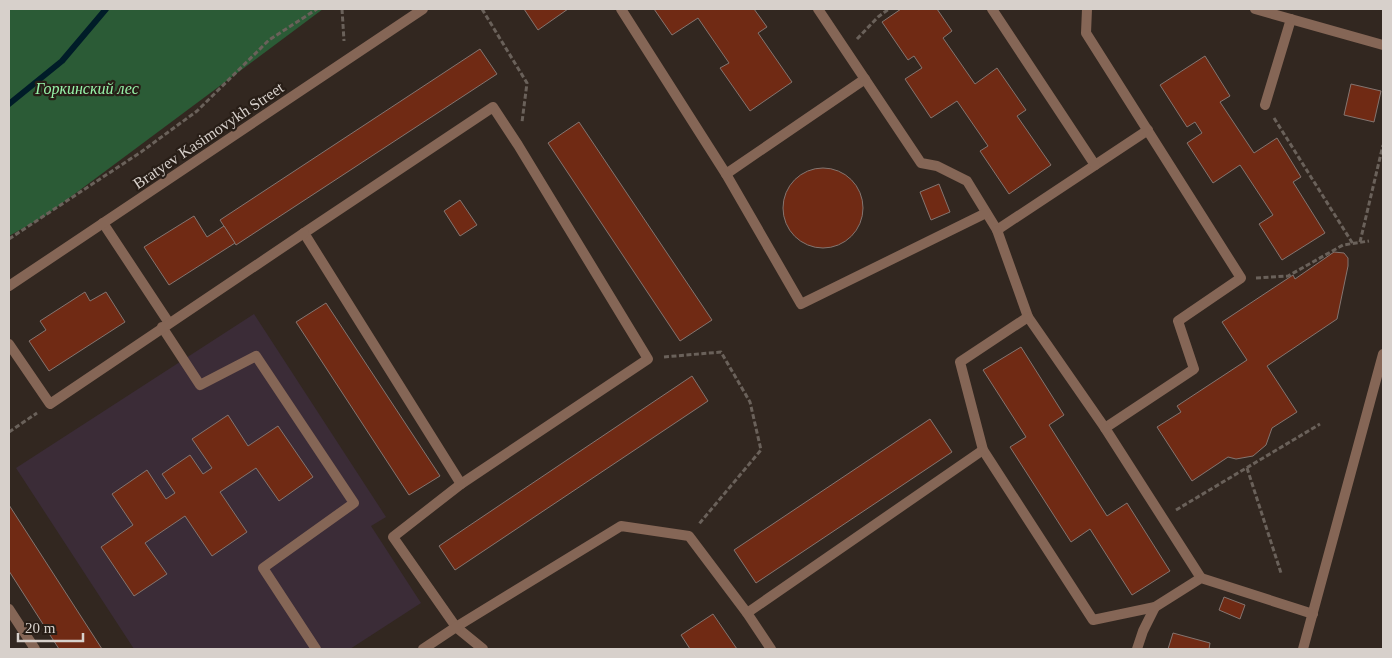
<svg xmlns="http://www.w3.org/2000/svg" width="1392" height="658" font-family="Georgia,serif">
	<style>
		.education { fill: #3b2c37 }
		.green { fill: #2b5b36 }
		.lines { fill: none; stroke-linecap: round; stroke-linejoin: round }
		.stream { stroke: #001c28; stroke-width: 6 }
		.building { fill: #702a14; stroke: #847570 }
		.path { stroke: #6a615a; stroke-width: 3; stroke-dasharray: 5 2.5; stroke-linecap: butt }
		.service { stroke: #856656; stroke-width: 10 }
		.tertiary { stroke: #856656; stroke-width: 10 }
		.labels { text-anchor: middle; stroke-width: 4.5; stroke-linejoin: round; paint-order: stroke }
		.park-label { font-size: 16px; font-style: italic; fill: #97f3a9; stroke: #281e17 }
		.street-label { font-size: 16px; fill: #d7d0cb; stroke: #281e17 }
	</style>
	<rect width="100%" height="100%" fill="#322720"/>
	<!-- education -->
	<polygon class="education" points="254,314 386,517 371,526 421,603 350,649 134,649 16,468"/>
	<!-- green -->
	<polygon class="green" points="9,9 323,9 45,216 9,236"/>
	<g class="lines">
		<!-- stream -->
		<polyline class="stream" points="9,104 62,61 106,9"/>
	</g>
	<!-- building -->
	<g class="building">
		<polygon points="524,9 568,9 538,30"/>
		<polygon points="654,9 754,9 767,27 758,33 792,82 750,111 720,68 729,63 698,18 672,35"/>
		<polygon points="901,9 937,9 952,31 943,38 975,84 997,68 1026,110 1017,116 1051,165 1009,194 980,151 988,146 957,101 931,118 905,79 922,68 914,56 908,60 882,22"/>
		<polygon points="480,49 497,74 236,245 220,220"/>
		<polygon points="1205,56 1230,96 1220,102 1254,153 1277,138 1301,177 1293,182 1325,233 1282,260 1259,224 1273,215 1240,165 1213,183 1187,143 1202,133 1195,122 1187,127 1160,85"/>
		<polygon points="1351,84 1381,91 1374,122 1344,115"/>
		<polygon points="579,122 712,320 680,341 548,143"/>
		<circle cx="823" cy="208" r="40"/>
		<polygon points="939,184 950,212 931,220 920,192"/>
		<polygon points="460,200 477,225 460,236 444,211"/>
		<polygon points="194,216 207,237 224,226 235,243 169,285 144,247"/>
		<polygon points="1334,252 1344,253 1348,258 1348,266 1337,319 1267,366 1297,412 1272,428 1266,445 1253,456 1236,459 1228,457 1192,481 1157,427 1181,412 1177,406 1247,360 1222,322 1293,275 1295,279"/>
		<polygon points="85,292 90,301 106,292 125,322 49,371 29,341 46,330 40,321"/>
		<polygon points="326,303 440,476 409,495 296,322"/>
		<polygon points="1021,347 1064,415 1049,425 1107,516 1127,503 1170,571 1132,595 1090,529 1071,542 1010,447 1026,437 983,370"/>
		<polygon points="692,376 708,401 455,570 439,546"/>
		<polygon points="228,415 248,446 278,426 313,477 279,501 256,468 220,492 247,532 212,556 185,516 145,543 167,574 134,596 101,547 133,525 112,494 147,470 166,499 175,493 162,474 190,455 203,474 212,468 192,439"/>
		<polygon points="930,419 952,452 756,583 734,550"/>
		<polygon points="9,505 102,649 59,649 9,571"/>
		<polygon points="1224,597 1245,605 1240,619 1219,610"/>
		<polygon points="713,614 737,649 690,649 681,635"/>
		<polygon points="1173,633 1210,643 1209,649 1168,649"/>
	</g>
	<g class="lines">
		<!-- path -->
		<g class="path">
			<polyline points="342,9 344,41"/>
			<polyline points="482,9 527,83 522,122"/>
			<polyline points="857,39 878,17 889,9"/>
			<polyline points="1274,118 1353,244"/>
			<polyline points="9,239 141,152 197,111 269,40 317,9"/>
			<polyline points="1360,242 1383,145"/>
			<polyline points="1256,278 1288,276 1343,245 1369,241"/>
			<polyline points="664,357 721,352 750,402 761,450 699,524"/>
			<polyline points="9,432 37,413"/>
			<polyline points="1247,468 1281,573"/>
			<polyline points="1176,510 1320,424"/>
		</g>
		<!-- service -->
		<g class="service">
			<polyline points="621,9 726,174 865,79"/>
			<polyline points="818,9 921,163 937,166 967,181 997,230 1148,130"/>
			<polyline points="992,9 1095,165"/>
			<polyline points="1087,9 1086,33 1241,278 1178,321 1194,369 1105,428"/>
			<polyline points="1265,105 1291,19"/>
			<polygon points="493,107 518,145 648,359 461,484 304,233"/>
			<polyline points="726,174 801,304 986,213"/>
			<polyline points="103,223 169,323"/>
			<polyline points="997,230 1028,317 1105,428 1201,578"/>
			<polyline points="1028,317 960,362 983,450 1093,620 1155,607 1201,578 1313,614"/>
			<polyline points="162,327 200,385 256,356 354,503 263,568 316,649"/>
			<polyline points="9,344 50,404 304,233"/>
			<polyline points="461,484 393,537 456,627 483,649"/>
			<polyline points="9,609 35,649"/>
			<polyline points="747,613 983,450"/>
			<polyline points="423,649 456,627 621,526 689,536 747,613 771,649"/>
			<polyline points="1137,649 1143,631 1155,607"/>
			<polyline points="1303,649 1383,354"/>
		</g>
		<!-- tertiary -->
		<g class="tertiary">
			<polyline points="1255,9 1383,45"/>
			<polyline points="9,286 423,9"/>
		</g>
	</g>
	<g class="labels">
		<!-- park labels -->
		<g class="park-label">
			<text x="87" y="94">Горкинский лес</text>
		</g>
		<!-- street labels -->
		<g class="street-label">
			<text transform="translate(208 135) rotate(-34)" y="6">Bratyev Kasimovykh Street</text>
		</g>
	</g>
	<!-- border -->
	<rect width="1392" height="658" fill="none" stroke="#d7d0cb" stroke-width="20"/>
	<!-- scale -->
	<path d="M18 633v8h65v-8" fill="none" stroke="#d7d0cb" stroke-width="2.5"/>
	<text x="25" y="633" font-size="15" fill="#d7d0cb" stroke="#281e17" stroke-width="4" paint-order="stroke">20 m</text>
</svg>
